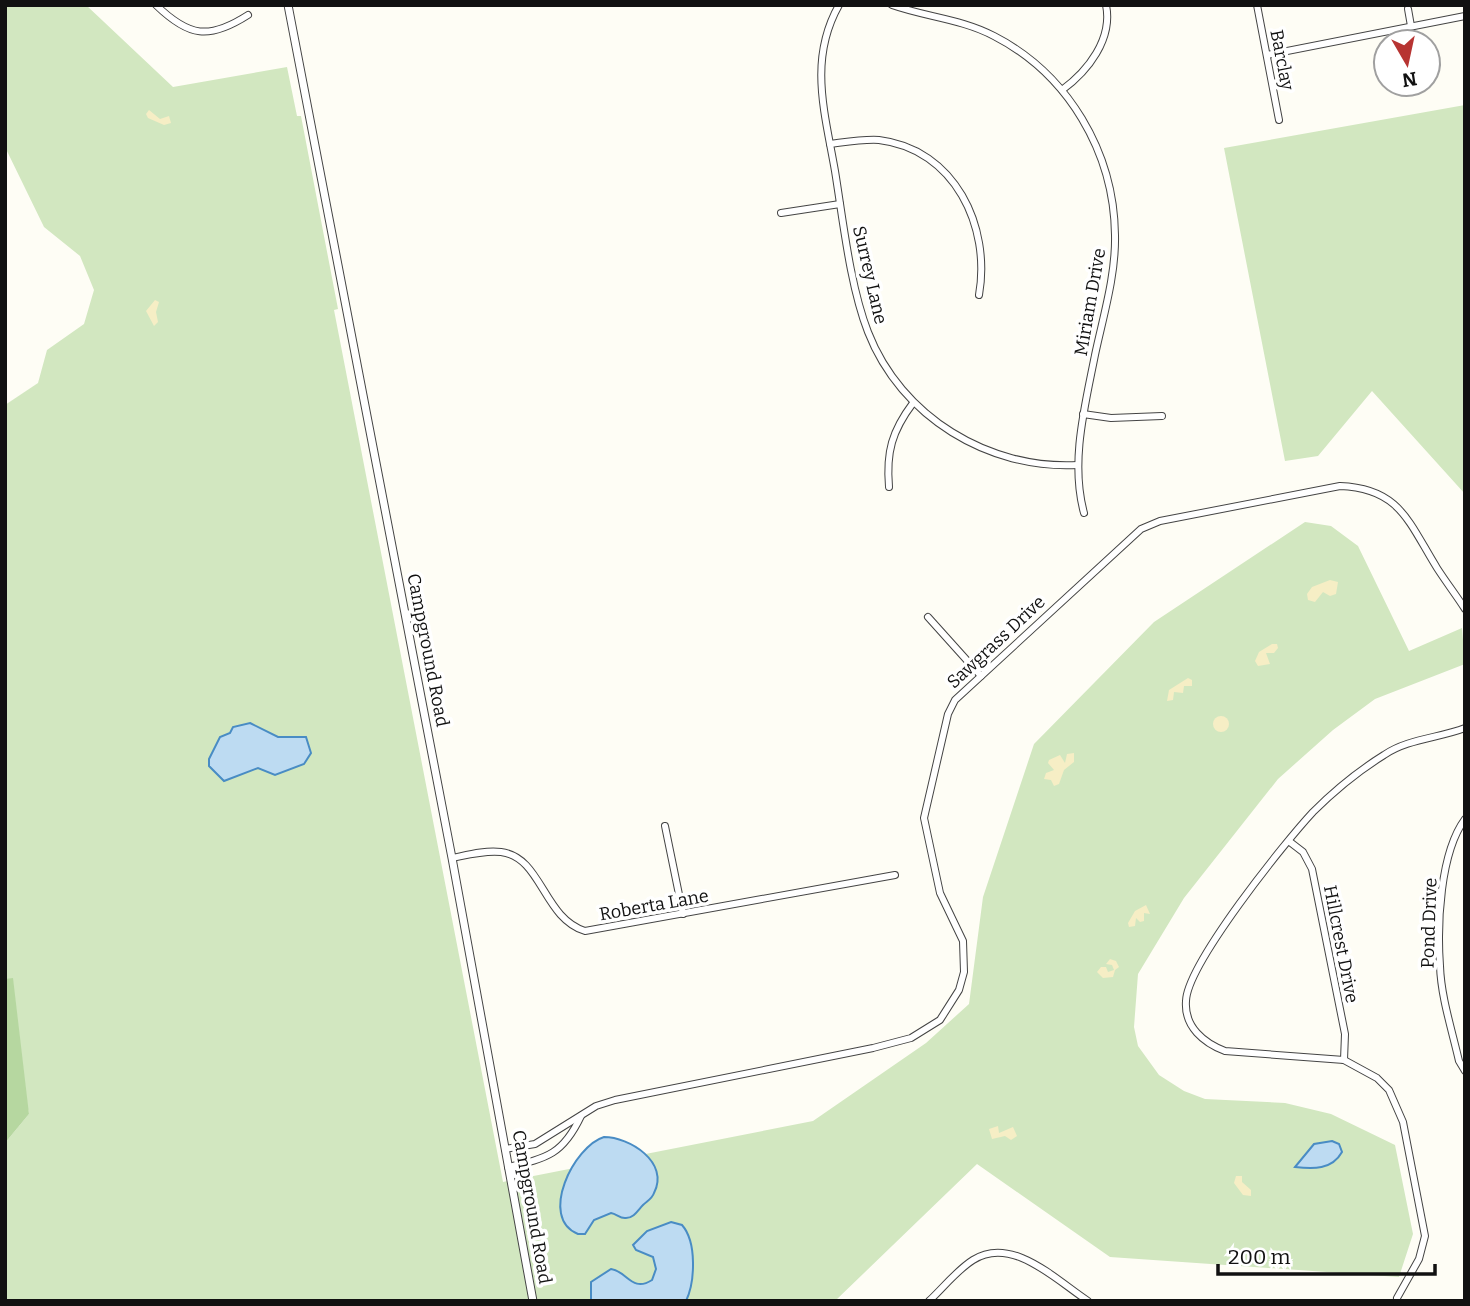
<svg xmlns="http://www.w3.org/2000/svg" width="1470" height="1306" font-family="Bitter,serif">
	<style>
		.green { fill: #d2e7c0 }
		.forest { fill: #b6d7a0 }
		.sand { fill: #f6eec5 }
		.water { fill: #bddbf2; stroke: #498cc4; stroke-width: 2 }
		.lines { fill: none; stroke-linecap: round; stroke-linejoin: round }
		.minor-casing { stroke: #444; stroke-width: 8 }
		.tertiary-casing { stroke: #444; stroke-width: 9 }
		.minor { stroke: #fff; stroke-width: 6 }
		.tertiary { stroke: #fff; stroke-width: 7 }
		.labels { text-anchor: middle; stroke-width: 7; stroke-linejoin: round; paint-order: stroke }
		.street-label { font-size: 18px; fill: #111; stroke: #fff }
	</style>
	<rect width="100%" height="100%" fill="#fefdf5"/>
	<!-- green -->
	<g class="green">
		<polygon points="5,5 86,5 173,87 287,67 297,116 301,116 338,309 334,310 503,1182 813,1121 926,1043 969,1004 983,897 1034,744 1154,622 1305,522 1331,526 1358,546 1409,651 1462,628 1465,664 1375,699 1333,730 1278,779 1184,898 1138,974 1134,1027 1138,1046 1159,1075 1184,1091 1205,1099 1285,1103 1331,1114 1395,1145 1413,1234 1399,1277 1110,1257 977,1164 835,1301 5,1301 5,1143 29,1114 5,996 5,405 38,383 47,350 84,324 94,290 80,256 44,227 5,147"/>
		<polygon points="1465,105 1465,494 1372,391 1318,456 1285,461 1224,148"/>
	</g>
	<!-- forest -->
	<polygon class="forest" points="13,978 29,1114 5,1143 5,979"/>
	<!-- sand -->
	<g class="sand">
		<polygon points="149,110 160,119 169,116 171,123 164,125 148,118 146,114"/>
		<polygon points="155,300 159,302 156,312 158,322 154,326 146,311"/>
		<polygon points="1330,580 1338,582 1336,594 1330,596 1323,592 1315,602 1308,600 1307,594 1312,587"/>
		<polygon points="1272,644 1277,644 1278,648 1274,653 1266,653 1270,664 1258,666 1255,661 1259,652"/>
		<polygon points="1188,678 1192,680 1192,686 1184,686 1183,693 1174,692 1173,700 1167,701 1169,690"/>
		<circle cx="1221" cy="724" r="8"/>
		<polygon points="1074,753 1074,762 1064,770 1059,784 1054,786 1051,780 1044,779 1046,773 1054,770 1048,763 1049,760 1060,755 1065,763 1067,754"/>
		<polygon points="1146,905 1150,914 1144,913 1144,921 1140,922 1136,918 1135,926 1129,927 1128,923 1135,911"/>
		<polygon points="1110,959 1116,961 1119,967 1115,970 1113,977 1103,978 1097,972 1101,967 1106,967 1108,972 1114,970 1112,965 1106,964"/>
		<polygon points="998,1126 999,1133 1013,1127 1017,1136 1011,1140 1005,1136 992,1139 989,1129"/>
		<polygon points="1236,1176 1242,1176 1242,1182 1251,1190 1251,1196 1243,1195 1234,1183"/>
	</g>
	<!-- water -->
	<g class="water">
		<polygon points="250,723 278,737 306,737 311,753 304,764 275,775 258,768 224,781 209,766 209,759 220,737 230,733 233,727"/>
		<path d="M604,1137c25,0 66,25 50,56 -2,6 -7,8 -11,12 -5,5 -9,13 -17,13 -6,1 -9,-4 -15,-5l-17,7 -9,14h-7c-40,-16 -4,-88 26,-97z"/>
		<path d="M1332,1141l7,3 3,8c-10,18 -29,17 -47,15l19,-23z"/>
		<path d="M671,1222l11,3c15,17 13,57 4,76h-95v-19l20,-13c16,2 21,24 41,11l4,-11 -3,-12 -17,-7 -3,-5 14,-14z"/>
	</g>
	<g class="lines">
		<!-- minor casing -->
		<g class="minor-casing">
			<g id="minor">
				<path d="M156,5c33,32 53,35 92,10"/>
				<path d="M839,5c-31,55 -14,108 -4,166 8,49 15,115 33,161 33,85 121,138 210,133"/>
				<path d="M892,5c34,12 70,14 102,31 74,38 120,116 121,199 1,40 -12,82 -20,120 -10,51 -25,107 -11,158"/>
				<polyline points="1257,5 1279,120"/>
				<polyline points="1408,9 1411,26"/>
				<polyline points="1267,55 1465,16"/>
				<path d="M1062,90c26,-19 51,-51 44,-85"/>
				<path d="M830,144c16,-2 33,-5 49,-4 76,9 112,87 100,155"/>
				<polyline points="781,213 840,204"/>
				<polyline points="1083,414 1111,418 1162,416"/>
				<path d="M889,487c-3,-35 3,-56 24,-84"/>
				<polyline points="928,617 981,676"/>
				<path d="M1465,819c-25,34 -28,105 -25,147 1,31 12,64 19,95l6,10"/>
				<polyline points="665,826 683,914"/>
				<polyline points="1290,842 1303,852 1312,869 1345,1034 1344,1060"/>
				<path d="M452,858c15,-3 33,-8 49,-6 41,5 42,66 84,79l310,-56"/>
				<path d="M505,1149l30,-5 61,-38 19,-6 258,-52 38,-10 29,-18 19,-30 5,-18 -1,-31 -23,-48 -16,-75 24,-104 7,-14 186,-171 19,-8 180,-35c60,2 69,37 97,82 9,14 19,27 28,41"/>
				<path d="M508,1167c40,-9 55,-13 73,-51"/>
				<path d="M1397,1298l22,-39 6,-23 -22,-114 -14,-32 -12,-12 -33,-18 -119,-9c-21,-8 -41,-24 -39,-50 1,-37 99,-159 127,-189 20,-20 47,-42 71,-57 23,-16 55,-17 81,-27"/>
				<path d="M929,1301c14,-13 28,-31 44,-41 39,-25 83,20 115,41"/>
			</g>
		</g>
		<!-- tertiary casing -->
		<g class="tertiary-casing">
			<polyline id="tertiary" points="288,5 452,858 533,1301"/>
		</g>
		<!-- minor -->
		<use href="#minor" class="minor"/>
		<!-- tertiary -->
		<use href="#tertiary" class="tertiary"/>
	</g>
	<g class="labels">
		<!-- street labels -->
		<g class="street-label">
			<text transform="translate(1282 60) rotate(79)" y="6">Barclay</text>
			<text transform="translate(870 275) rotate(77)" y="6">Surrey Lane</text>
			<text transform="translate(1090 302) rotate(-80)" y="6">Miriam Drive</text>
			<text transform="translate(996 642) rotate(-43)" y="6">Sawgrass Drive</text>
			<text transform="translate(428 650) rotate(79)" y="6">Campground Road</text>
			<text transform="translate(654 905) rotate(-10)" y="6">Roberta Lane</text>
			<text transform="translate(1429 923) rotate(-88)" y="6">Pond Drive</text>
			<text transform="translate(1341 944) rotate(79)" y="6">Hillcrest Drive</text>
			<text transform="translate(532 1207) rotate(80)" y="6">Campground Road</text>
		</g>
	</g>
	<!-- border -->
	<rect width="1470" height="1306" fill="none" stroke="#111111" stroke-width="14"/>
	<!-- north arrow -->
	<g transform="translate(1407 63) rotate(171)"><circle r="33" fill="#ffffff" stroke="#a0a0a0" stroke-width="2"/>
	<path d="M0-5L12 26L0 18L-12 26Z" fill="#b73432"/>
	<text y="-10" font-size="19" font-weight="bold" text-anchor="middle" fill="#111111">N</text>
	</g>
	<!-- scale -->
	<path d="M1218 1264v10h217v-10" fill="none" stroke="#111111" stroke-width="3.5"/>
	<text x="1228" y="1264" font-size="21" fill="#111111" stroke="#ffffff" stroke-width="5" paint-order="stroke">200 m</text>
</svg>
